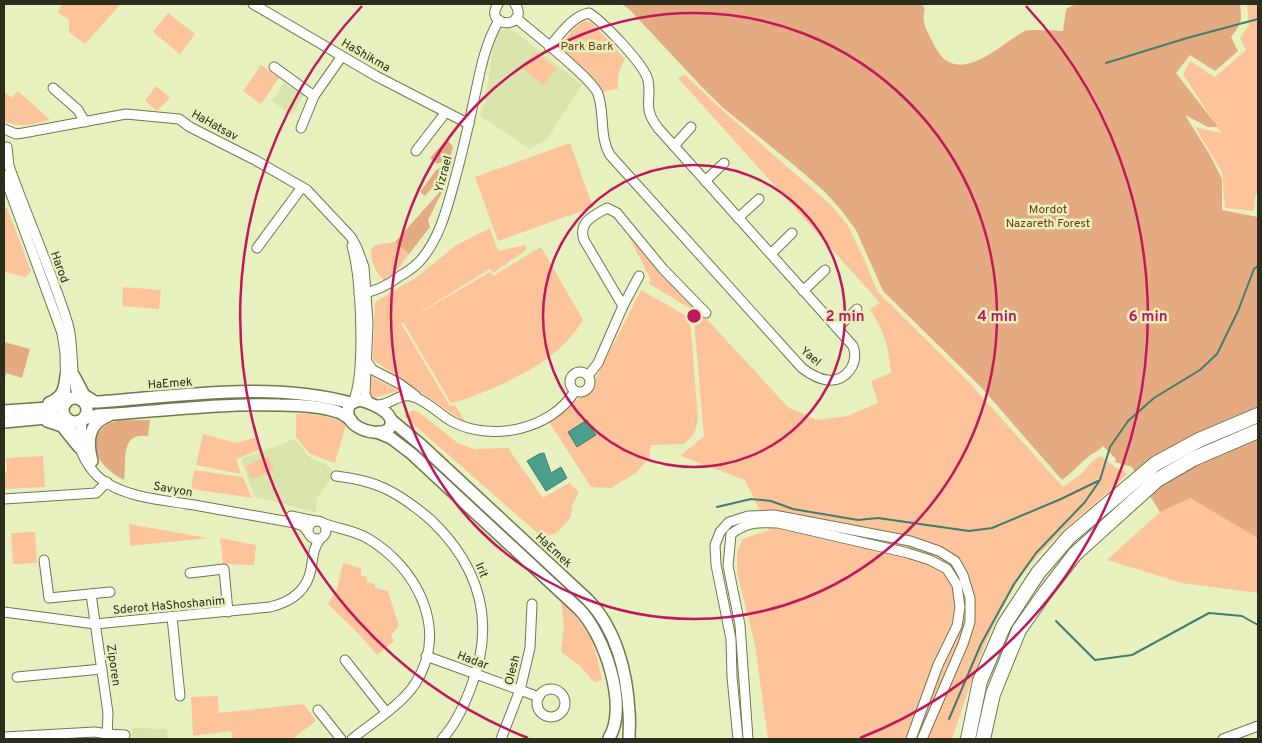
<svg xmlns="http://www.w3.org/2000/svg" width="1262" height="743" font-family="Overpass,sans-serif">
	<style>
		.built { fill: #dae5ad }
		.green { fill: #fdc49b }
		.forest { fill: #e4aa81 }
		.water { fill: #4ba08d; stroke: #417e6b }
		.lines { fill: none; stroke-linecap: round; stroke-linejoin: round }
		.stream { stroke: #417e6b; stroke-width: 2 }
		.minor-casing { stroke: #70784c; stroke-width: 11 }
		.major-casing { stroke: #70784c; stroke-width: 14 }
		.highway-casing { stroke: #70784c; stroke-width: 16 }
		.minor { stroke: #fff; stroke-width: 9 }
		.major { stroke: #fff; stroke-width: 11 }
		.highway { stroke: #fff; stroke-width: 14 }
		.ring { fill: none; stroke: #c2185b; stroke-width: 2.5 }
		.labels { text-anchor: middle; stroke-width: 5; stroke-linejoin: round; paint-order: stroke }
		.park-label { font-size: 12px; fill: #713b0a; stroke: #e7f1c0 }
		.street-label { font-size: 12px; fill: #2b2e1c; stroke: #e7f1c0 }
		.centre { fill: #c2185b; stroke: #e7f1c0; stroke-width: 2.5 }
		.ring-label { font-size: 15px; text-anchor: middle; font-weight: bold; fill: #c2185b; stroke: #e7f1c0; stroke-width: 5; stroke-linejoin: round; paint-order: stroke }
	</style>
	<rect width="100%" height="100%" fill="#e7f1c0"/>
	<!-- built -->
	<g class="built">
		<polygon points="509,27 582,85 548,138 530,149 480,116 486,98 494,38 500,30"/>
		<polygon points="284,83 304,95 291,116 272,101"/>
		<polygon points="295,439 308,456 332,468 333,476 317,498 316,512 254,497 241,459"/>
		<polygon points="132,728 167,729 168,739 131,739"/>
	</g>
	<!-- green -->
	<g class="green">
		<polygon points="62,4 116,4 119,6 85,44 69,32 69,19 58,13"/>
		<polygon points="1247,4 1258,4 1258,189 1255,198 1254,211 1225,208 1222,172 1195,127 1221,133 1183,74 1190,61 1215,77 1246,50 1240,38 1249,25"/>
		<polygon points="168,13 195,34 180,54 153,32"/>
		<path d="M585,21h4l6,5 30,33c-6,10 -8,18 -7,30l-16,3 -3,-7 -35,-34c-3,-11 11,-26 21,-30z"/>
		<polygon points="535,52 556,69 543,85 522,68"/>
		<polygon points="261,65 279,78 261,104 243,91"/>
		<path d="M685,75l35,33 111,97 17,21 16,33 13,32 89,88 97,108 18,-13 12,-14 8,-4 15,12 12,5c-34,35 -76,61 -105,101 -35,49 -52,109 -71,165h-184l-13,-94 -18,-73v-21l6,-12 26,-9 -24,-50 -65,-24 24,-20 -11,-126 -44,-26 1,-6 -23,-45 161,174 29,13 30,-4 31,-13 -7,-22 20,-8c-3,-29 -6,-39 -21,-64l10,-6 -202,-225z"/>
		<polygon points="156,86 170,98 157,111 145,101"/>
		<path d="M4,91l7,7 7,-7 32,29c-17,4 -30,9 -46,1z"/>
		<polygon points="570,143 593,207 498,241 475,177"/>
		<polygon points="7,208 31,271 26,277 4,272 4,209"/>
		<path d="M490,228l8,23 28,-6v5l-33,23 -3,-4 -86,53 86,-50 3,4 48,-29 42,73c-22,37 -64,58 -102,73 -10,4 -20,8 -30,10l-48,-81 -2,1 49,83 5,-1 11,18 -93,-63 2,-58 43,-26 37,-30z"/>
		<path d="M395,242l14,12 -14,19 -11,7c-9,-7 -13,-19 -13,-31l5,-4z"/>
		<polygon points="123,287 161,290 159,309 122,306"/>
		<polygon points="641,290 690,318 698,420 694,434 684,444 651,445 649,458 636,473 611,488 591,487 549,422 587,392 597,376"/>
		<path d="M370,376l32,16c-12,-2 -18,6 -30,5l-4,-5z"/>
		<polygon points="413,410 420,413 458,443 474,449 508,448 543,498 569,483 579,492 572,505 571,517 558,532 543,538 404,416"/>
		<path d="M296,414c21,0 33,0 50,11l-11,38 -25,-9 -14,-17z"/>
		<polygon points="203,434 237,443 256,437 261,449 236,459 241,474 196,465"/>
		<polygon points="43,456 45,487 4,489 4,473 7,473 6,458"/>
		<polygon points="268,456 274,470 251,479 245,466"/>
		<polygon points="194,470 243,477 252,498 191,489"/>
		<polygon points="1190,497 1258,538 1258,593 1182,583 1107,560 1160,512"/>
		<polygon points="129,524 208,538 130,546"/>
		<polygon points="35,532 37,563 13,564 11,533"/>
		<polygon points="220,538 256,545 254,565 223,564"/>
		<polygon points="343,563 361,568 361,575 367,577 367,582 375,584 375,588 388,591 399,626 391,635 394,641 377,655 356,631 328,604 337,589"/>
		<path d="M561,602c28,25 34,41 41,78l-8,2 -15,-17 -18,-13 3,-27z"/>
		<polygon points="218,696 219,713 304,704 316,721 292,739 233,739 231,731 193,736 191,697"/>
	</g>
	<!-- forest -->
	<g class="forest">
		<path d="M622,4h300l3,6c-4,10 1,20 6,29 3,6 7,14 12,19 25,22 61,-17 82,-27 5,-2 31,0 38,0l3,-22 10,-5h164c2,17 2,19 -9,33l7,14 -23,20 -25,-16 -14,18 42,54h-10l-23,-12 25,40 12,24v31l36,7v321l-68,-40 -30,14 -28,-45 -17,-5 1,-3 -13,-13c-5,6 -11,7 -16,12 -9,7 -16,16 -25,22l-82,-94 -97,-95 -27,-61 -15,-20 -16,-18 -31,-27 -72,-58 -21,-21 -71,-76z"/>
		<polygon points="447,139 453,147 450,159 437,164 430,158"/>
		<polygon points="449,164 444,180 432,188 425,196 420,192 436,170"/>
		<polygon points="445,186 428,220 430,227 409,254 395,242"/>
		<polygon points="4,342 30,349 22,378 6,373 4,382"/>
		<path d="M150,420l-2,16c-29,-4 -21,25 -24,44 -16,-9 -33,-22 -27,-43 1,-5 7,-12 13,-14 11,-4 27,-2 40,-3z"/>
	</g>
	<!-- water -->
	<g class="water">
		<polygon points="587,420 596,435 577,447 568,432"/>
		<polygon points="544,453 551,473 561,467 567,478 546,491 527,461 539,454"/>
	</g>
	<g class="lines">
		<!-- stream -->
		<g class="stream">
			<polyline points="1106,63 1187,38 1258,19"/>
			<polyline points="717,507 751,499 771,501 793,509 858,520 878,518 969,531 992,528 1061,499 1098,481"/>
			<polyline points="1056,621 1095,660 1132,655 1209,613 1242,616 1258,625"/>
			<polyline points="949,719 981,644 1014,584 1036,553 1085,502 1100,480 1110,447 1128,421 1154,398 1200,370 1217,354 1238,311 1254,269 1258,266"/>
		</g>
		<!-- minor casing -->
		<g class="minor-casing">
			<g id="minor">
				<polyline points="253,4 376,76 469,124"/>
				<path d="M498,4c-16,25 33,25 17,0"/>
				<path d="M516,18c16,14 76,60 82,76 7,20 1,42 12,61l192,213c8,6 16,11 25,12 20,2 32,-17 26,-34l-195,-218c-16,-21 -6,-27 -10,-48 -4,-16 -45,-58 -59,-67 -17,3 -29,22 -40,34"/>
				<polyline points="274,67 314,96"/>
				<polyline points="53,88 78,110 85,122"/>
				<polyline points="301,128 314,96 342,56"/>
				<polyline points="4,129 16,134 23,133 126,114 179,119 190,127 255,160 307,190 351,237 357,248 364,267 368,323 365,394 369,403"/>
				<polyline points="674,146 691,127"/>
				<path d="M7,147l2,19c19,53 42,104 59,158 7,24 1,52 11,75"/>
				<polyline points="416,151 446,112"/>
				<polyline points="4,175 62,333 65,353 66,402"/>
				<polyline points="705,181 724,163"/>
				<polyline points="738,218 759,199"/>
				<path d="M352,246c9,31 14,128 1,156"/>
				<polyline points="257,248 302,187"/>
				<polyline points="771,254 792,233"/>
				<polyline points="803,291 825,270"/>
				<path d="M359,294c16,-2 28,-8 41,-18 7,-4 13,-8 19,-14 23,-25 30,-62 39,-94 6,-23 11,-45 16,-68 6,-28 10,-54 25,-80"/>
				<path d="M623,306l-39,-66c-6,-18 9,-24 23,-32l10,5 46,56 43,44"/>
				<polyline points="837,328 857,309"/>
				<polyline points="367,362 373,370 400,384 416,396"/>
				<circle cx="580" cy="382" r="10"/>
				<polyline points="588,376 598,363 623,306 639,276"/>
				<path d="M374,405c15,2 24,-12 36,-9 14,2 30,19 43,26 39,20 98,8 122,-31"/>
				<polyline points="82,420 81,438 84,445"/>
				<path d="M69,421c9,21 14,44 33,59 25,18 62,20 92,25 34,6 67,12 101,18l8,3 4,5"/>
				<path d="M336,476c16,2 33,5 48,12 17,8 33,20 47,32 49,47 65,103 40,167 -7,19 -15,37 -29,52"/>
				<polyline points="4,499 96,493 107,482"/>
				<polyline points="291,516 315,521"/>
				<circle cx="317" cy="530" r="9"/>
				<path d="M323,523c15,6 30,7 44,15 50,29 83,92 48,146 -14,21 -43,39 -63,55"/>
				<polyline points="44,560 49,598 110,592"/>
				<polyline points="190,573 224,569 228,612"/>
				<polyline points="91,594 108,713 107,739"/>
				<path d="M4,612l91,12 175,-17c21,-5 37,-16 41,-38 2,-11 2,-21 9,-30"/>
				<polyline points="172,617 180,696"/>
				<polyline points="426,656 539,697"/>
				<polyline points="345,660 386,712"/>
				<polyline points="17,677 102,669"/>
				<circle cx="551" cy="703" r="14"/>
				<polyline points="318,710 341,739"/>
				<polyline points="4,737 95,732 107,734 125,735"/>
				<polyline points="501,739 520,690 530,648 532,604"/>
				<polyline points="738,739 732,677 731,639 716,565 715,545 720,532 729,522 748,516 774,515 910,541 939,551 955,561 963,575 970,598 970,622 963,644 922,739"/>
				<path d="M748,739l-8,-114 -12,-59 3,-32c16,-12 27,-12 47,-11l130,30 22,7 17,9 10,16 3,22 -3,19 -19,39 -27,74"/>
				<polyline points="1223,739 1258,726"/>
			</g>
		</g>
		<!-- major casing -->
		<g class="major-casing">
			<g id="major">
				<polyline points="74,376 84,395 92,400"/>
				<circle cx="75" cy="410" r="12"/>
				<path d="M81,400l5,2h12c82,-6 173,-21 253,1"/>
				<path d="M359,400c12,3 42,14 29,30 -16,8 -49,-6 -38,-26z"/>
				<path d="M49,403c14,-6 16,-14 17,-28"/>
				<polyline points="4,411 49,408 65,404"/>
				<path d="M84,419l13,-4 18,-1c55,-4 110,-11 165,-9 19,0 40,1 58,7 5,2 9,5 13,8"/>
				<path d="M391,420l29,24 168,156c28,29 39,72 41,112 1,9 0,18 0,27"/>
				<polyline points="47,421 62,426 79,447"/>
				<polyline points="4,422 57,417 67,419"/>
				<path d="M379,433l12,5 21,16 167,155c25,25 50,98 30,129"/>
				<path d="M92,461c-5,-18 -4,-38 16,-45"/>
			</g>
		</g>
		<!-- highway casing -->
		<g class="highway-casing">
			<g id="highway">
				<polyline points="968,739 980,681 1004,625 1038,573 1069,537 1155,464 1199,440 1258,415"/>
				<polyline points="983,739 993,694 1019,630 1045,593 1075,554 1157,480 1193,459 1258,431"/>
			</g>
		</g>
		<!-- minor -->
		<use href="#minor" class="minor"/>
		<!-- major -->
		<use href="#major" class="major"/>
		<!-- highway -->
		<use href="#highway" class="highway"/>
	</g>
	<!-- distance rings -->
	<g class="ring">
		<circle cx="694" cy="316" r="151"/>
		<circle cx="694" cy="316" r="303"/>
		<path d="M528 738A454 454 0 0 1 362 6M1026 6A454 454 0 0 1 860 738"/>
	</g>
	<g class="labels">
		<!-- park labels -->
		<g class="park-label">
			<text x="587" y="50">Park Bark</text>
			<text x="1048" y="213">Mordot<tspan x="1048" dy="14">Nazareth Forest</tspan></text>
		</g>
		<!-- street labels -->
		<g class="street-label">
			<text transform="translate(366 55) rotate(30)" y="4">HaShikma</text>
			<text transform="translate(215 125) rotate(29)" y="4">HaHatsav</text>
			<text transform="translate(443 174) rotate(-75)" y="4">Yizrael</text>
			<text transform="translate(60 267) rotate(70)" y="4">Harod</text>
			<text transform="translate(811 356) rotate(40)" y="4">Yael</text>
			<text transform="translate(170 383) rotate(-4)" y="4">HaEmek</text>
			<text transform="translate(173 489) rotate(10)" y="4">Savyon</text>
			<text transform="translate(554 550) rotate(43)" y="4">HaEmek</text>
			<text transform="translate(482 570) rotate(67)" y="4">Irit</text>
			<text transform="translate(169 605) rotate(-5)" y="4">Sderot HaShoshanim</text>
			<text transform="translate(473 660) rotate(20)" y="4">Hadar</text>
			<text transform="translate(114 665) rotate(82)" y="4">Ziporen</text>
			<text transform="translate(512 670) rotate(-76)" y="4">Olesh</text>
		</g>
	</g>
	<circle cx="694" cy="316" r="8" class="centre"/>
	<g class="ring-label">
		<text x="845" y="321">2 min</text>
		<text x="997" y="321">4 min</text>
		<text x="1148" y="321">6 min</text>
	</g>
	<!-- border -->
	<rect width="1262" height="743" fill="none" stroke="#2b2e1c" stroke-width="10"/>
</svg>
